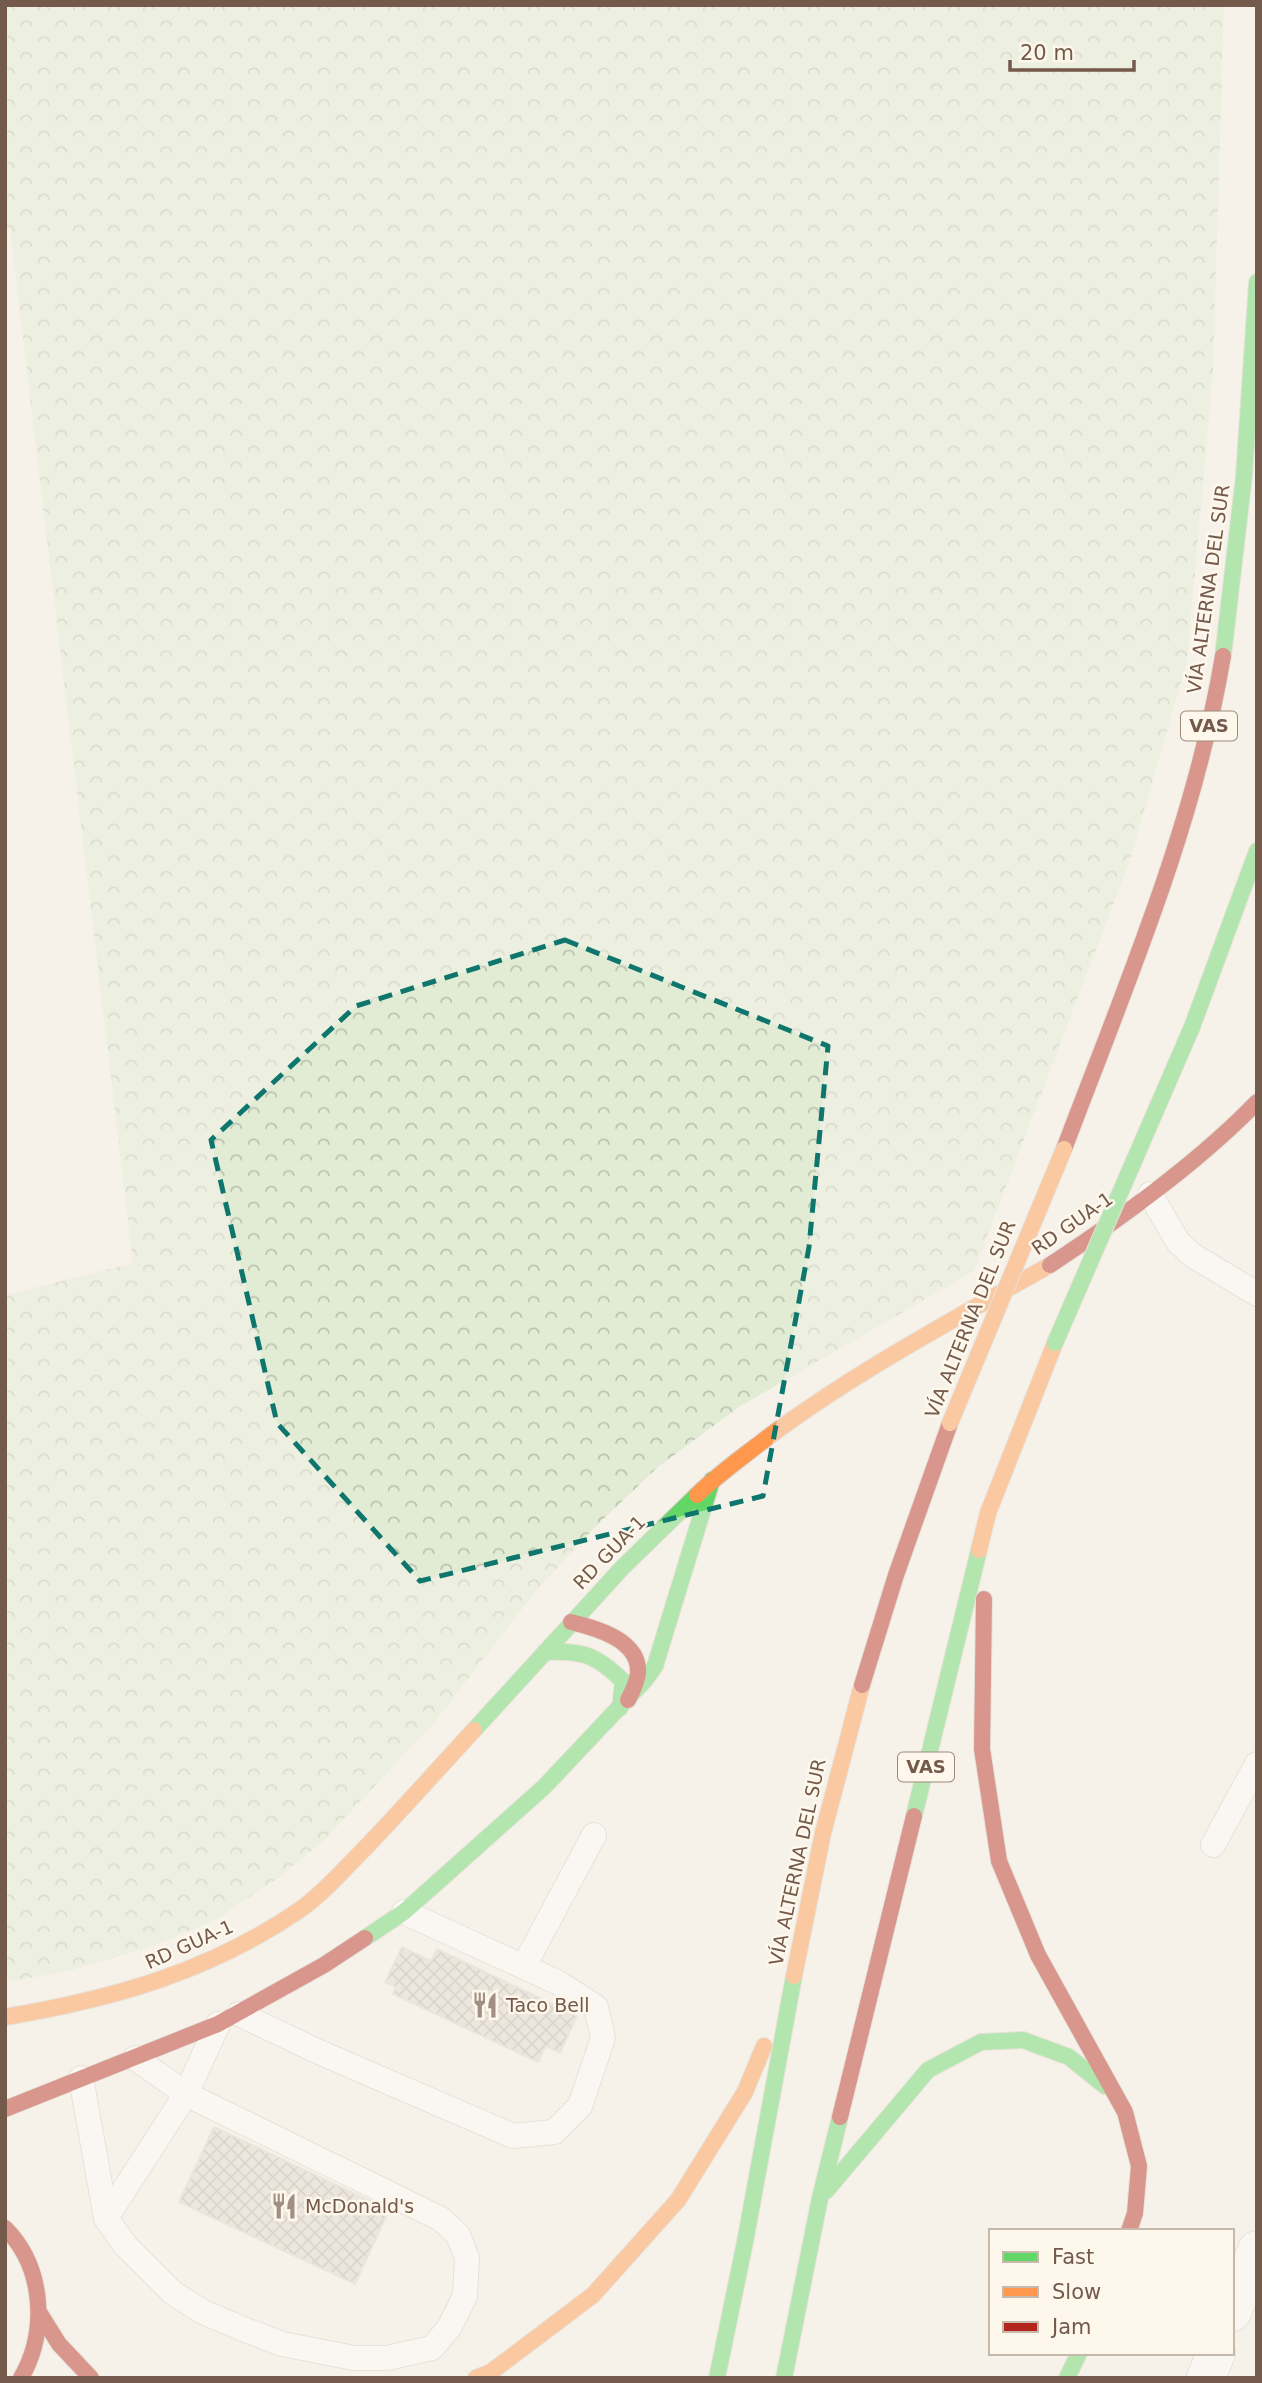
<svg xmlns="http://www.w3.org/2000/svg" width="1262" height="2383" font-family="'DejaVu Sans',sans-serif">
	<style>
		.forest { fill: url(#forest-crowns) }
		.building { fill: url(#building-cross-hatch); stroke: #dfd5cc; stroke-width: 2 }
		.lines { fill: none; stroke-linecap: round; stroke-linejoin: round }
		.lane-casing { stroke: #d5cfc8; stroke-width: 26 }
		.street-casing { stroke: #d5cfc8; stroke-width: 40 }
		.fast-casing { stroke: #d5cec6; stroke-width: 18 }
		.slow-casing { stroke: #d5cec6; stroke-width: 18 }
		.jam-casing { stroke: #d5cec6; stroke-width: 18 }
		.lane { stroke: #fefdfc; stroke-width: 24 }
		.street { stroke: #fefdfc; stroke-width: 38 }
		.fast { stroke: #63d668; stroke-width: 16 }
		.slow { stroke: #ff974d; stroke-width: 16 }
		.jam { stroke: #b3261e; stroke-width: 16 }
		.fast-bridge-casing { stroke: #d5ccc6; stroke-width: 18; stroke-linecap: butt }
		.slow-bridge-casing { stroke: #d5ccc6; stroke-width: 18; stroke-linecap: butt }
		.fast-bridge { stroke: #63d668; stroke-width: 16 }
		.slow-bridge { stroke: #ff974d; stroke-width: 16 }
		.marked { fill: none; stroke: #0f766e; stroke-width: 5; stroke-dasharray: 14 9; stroke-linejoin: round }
		.labels { text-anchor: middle; stroke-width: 5; stroke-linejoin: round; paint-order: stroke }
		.shield { fill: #fef7eb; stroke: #9d897b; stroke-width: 2 }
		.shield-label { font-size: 18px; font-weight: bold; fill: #735a4b }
		.street-label { font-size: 19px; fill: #735a4b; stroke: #fef7eb }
		.poi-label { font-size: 19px; fill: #735a4b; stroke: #fef7eb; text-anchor: start }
	</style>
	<defs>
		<pattern id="forest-crowns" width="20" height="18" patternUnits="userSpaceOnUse" patternTransform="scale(1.75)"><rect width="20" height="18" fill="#e2ecd5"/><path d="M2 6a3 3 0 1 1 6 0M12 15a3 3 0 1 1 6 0" fill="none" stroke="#bcc2af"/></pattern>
		<pattern id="building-cross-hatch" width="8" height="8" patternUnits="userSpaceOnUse" patternTransform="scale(1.75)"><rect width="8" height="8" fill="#e0d8cf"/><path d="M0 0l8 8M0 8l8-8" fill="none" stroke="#bab2aa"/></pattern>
	</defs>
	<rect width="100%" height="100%" fill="#f6f2ea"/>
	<!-- forest -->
	<polygon class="forest" points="5,5 1224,5 1213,371 1187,662 1129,863 974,1271 739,1407 658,1467 594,1528 536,1591 433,1724 323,1841 281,1876 217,1919 153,1946 69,1971 5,1982 5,1295 133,1263 10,229 5,227"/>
	<!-- building -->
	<g class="building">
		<polygon points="402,1947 431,1961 437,1949 577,2016 560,2053 546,2046 538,2062 393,1994 396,1987 385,1982"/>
		<polygon points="214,2127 389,2210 355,2284 179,2202"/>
	</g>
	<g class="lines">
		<!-- lane casing -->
		<g class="lane-casing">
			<g id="lane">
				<polyline points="1150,1194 1178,1242 1192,1255 1257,1294"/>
				<polyline points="1213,1845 1257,1764"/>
				<polyline points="524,1966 594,1835"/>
				<polyline points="239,2014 319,2052 513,2136 554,2132 580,2106 603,2038 596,2007 557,1982 404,1912"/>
				<polyline points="81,2078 106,2218 125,2245 173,2293 203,2312 243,2329 282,2344 354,2358 387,2358 432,2348 449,2328 465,2296 467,2258 458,2235 441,2219 186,2094 218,2024"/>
				<polyline points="106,2218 186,2094 135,2058"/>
			</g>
		</g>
		<!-- street casing -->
		<g class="street-casing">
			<g id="street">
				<polyline points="1232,2312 1257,2250"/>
				<polyline points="1206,2378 1216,2353"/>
			</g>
		</g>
		<!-- fast casing -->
		<g class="fast-casing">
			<g id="fast">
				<polyline points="1223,656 1244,476 1257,282"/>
				<polyline points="1192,1027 1257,851"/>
				<path d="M545,1652c38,-2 51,3 78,29l-3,27"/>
				<polyline points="474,1730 622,1568 697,1495"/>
				<polyline points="914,1816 979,1550"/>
				<polyline points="365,1938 404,1912 544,1787 645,1680 655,1666 712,1480"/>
				<polyline points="826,2191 928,2070 981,2042 1023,2040 1069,2057 1105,2086"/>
				<polyline points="717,2378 745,2242 794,1976"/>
				<polyline points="784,2378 820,2198 840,2117"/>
				<polyline points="1067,2378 1079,2353"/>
			</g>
		</g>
		<!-- slow casing -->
		<g class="slow-casing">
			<g id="slow">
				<path d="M697,1495c20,-20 44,-37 66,-54 90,-68 190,-121 287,-176"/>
				<polyline points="979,1550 988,1513 1055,1343"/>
				<polyline points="794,1976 823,1833 862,1685"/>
				<path d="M5,2017c107,-18 205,-45 296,-108 25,-18 47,-44 69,-66 35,-37 69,-75 104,-113"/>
				<polyline points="476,2378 491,2372 593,2295 678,2200 745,2092 764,2046"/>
			</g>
		</g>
		<!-- jam casing -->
		<g class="jam-casing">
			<g id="jam">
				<path d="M1064,1149c61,-162 130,-321 159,-493"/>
				<path d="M1050,1265c70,-46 149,-103 207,-163"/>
				<polyline points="984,1599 982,1749 999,1861 1038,1955 1125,2112 1139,2166 1135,2213 1129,2231"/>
				<path d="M571,1622c25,6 69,18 67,51 -1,10 -6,19 -10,27"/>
				<polyline points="862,1685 896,1575 950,1423"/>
				<polyline points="5,2109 218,2024 324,1965 365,1938"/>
				<polyline points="840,2117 914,1816"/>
				<path d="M5,2228c39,39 43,103 16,150"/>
				<polyline points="39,2312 59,2344 91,2378"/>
			</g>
		</g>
		<!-- lane -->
		<use href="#lane" class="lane"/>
		<!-- street -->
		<use href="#street" class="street"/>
		<!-- fast -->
		<use href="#fast" class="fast"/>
		<!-- slow -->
		<use href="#slow" class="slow"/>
		<!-- jam -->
		<use href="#jam" class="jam"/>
		<!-- fast-bridge casing -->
		<g class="fast-bridge-casing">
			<polyline id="fast-bridge" points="1055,1343 1192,1027"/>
		</g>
		<!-- slow-bridge casing -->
		<g class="slow-bridge-casing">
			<polyline id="slow-bridge" points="950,1423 1064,1149"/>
		</g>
		<!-- fast-bridge -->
		<use href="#fast-bridge" class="fast-bridge"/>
		<!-- slow-bridge -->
		<use href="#slow-bridge" class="slow-bridge"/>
	</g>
	<!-- marked area -->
	<path d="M0 0H1262V2383H0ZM565,940l263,106 -19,201 -46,249 -343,85 -143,-158 -66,-283 145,-134z" fill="#f6f2ea" fill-opacity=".55" fill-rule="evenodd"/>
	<path class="marked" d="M565,940l263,106 -19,201 -46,249 -343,85 -143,-158 -66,-283 145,-134z"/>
	<!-- icons -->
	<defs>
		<g id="restaurant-bare" transform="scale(2.1)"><path d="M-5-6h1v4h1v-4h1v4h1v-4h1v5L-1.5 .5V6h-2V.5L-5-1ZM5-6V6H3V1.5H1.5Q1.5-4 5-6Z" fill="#a18f83" stroke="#fef7eb" stroke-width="2.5" paint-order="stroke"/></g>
	</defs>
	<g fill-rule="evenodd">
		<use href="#restaurant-bare" x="485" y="2005"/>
		<use href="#restaurant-bare" x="284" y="2206"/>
	</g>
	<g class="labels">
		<!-- shield labels -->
		<g class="shield">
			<rect x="1181" y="711.5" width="56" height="29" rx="5"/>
			<rect x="898" y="1752.5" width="56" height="29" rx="5"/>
		</g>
		<g class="shield-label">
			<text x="1209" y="732">VAS</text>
			<text x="926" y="1773">VAS</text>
		</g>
		<!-- street labels -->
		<g class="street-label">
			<text transform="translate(1208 589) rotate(-82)" y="7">VÍA ALTERNA DEL SUR</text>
			<text transform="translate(1072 1223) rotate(-35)" y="7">RD GUA-1</text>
			<text transform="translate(970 1319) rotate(-68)" y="7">VÍA ALTERNA DEL SUR</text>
			<text transform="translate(609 1552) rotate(-46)" y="7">RD GUA-1</text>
			<text transform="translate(797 1862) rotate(-78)" y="7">VÍA ALTERNA DEL SUR</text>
			<text transform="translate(189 1944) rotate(-24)" y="7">RD GUA-1</text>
		</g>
		<!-- poi labels -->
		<g class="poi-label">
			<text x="506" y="2012">Taco Bell</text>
			<text x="305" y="2213">McDonald's</text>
		</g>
	</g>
	<!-- border -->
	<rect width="1262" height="2383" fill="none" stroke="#735a4b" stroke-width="14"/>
	<!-- legend -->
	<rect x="989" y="2229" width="245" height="126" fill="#fef7eb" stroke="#c6b8ab" stroke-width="2"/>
	<rect x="1003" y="2252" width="35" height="10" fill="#63d668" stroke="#c6b8ab" stroke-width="2"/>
	<text x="1052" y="2264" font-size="21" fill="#735a4b">Fast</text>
	<rect x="1003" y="2287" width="35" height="10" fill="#ff974d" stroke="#c6b8ab" stroke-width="2"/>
	<text x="1052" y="2299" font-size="21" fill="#735a4b">Slow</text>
	<rect x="1003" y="2322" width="35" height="10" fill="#b3261e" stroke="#c6b8ab" stroke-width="2"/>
	<text x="1052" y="2334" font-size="21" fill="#735a4b">Jam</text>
	<!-- scale -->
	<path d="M1010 60v10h124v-10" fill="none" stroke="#735a4b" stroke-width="3.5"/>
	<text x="1020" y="60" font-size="21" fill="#735a4b" stroke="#fef7eb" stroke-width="5" paint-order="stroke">20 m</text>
</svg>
